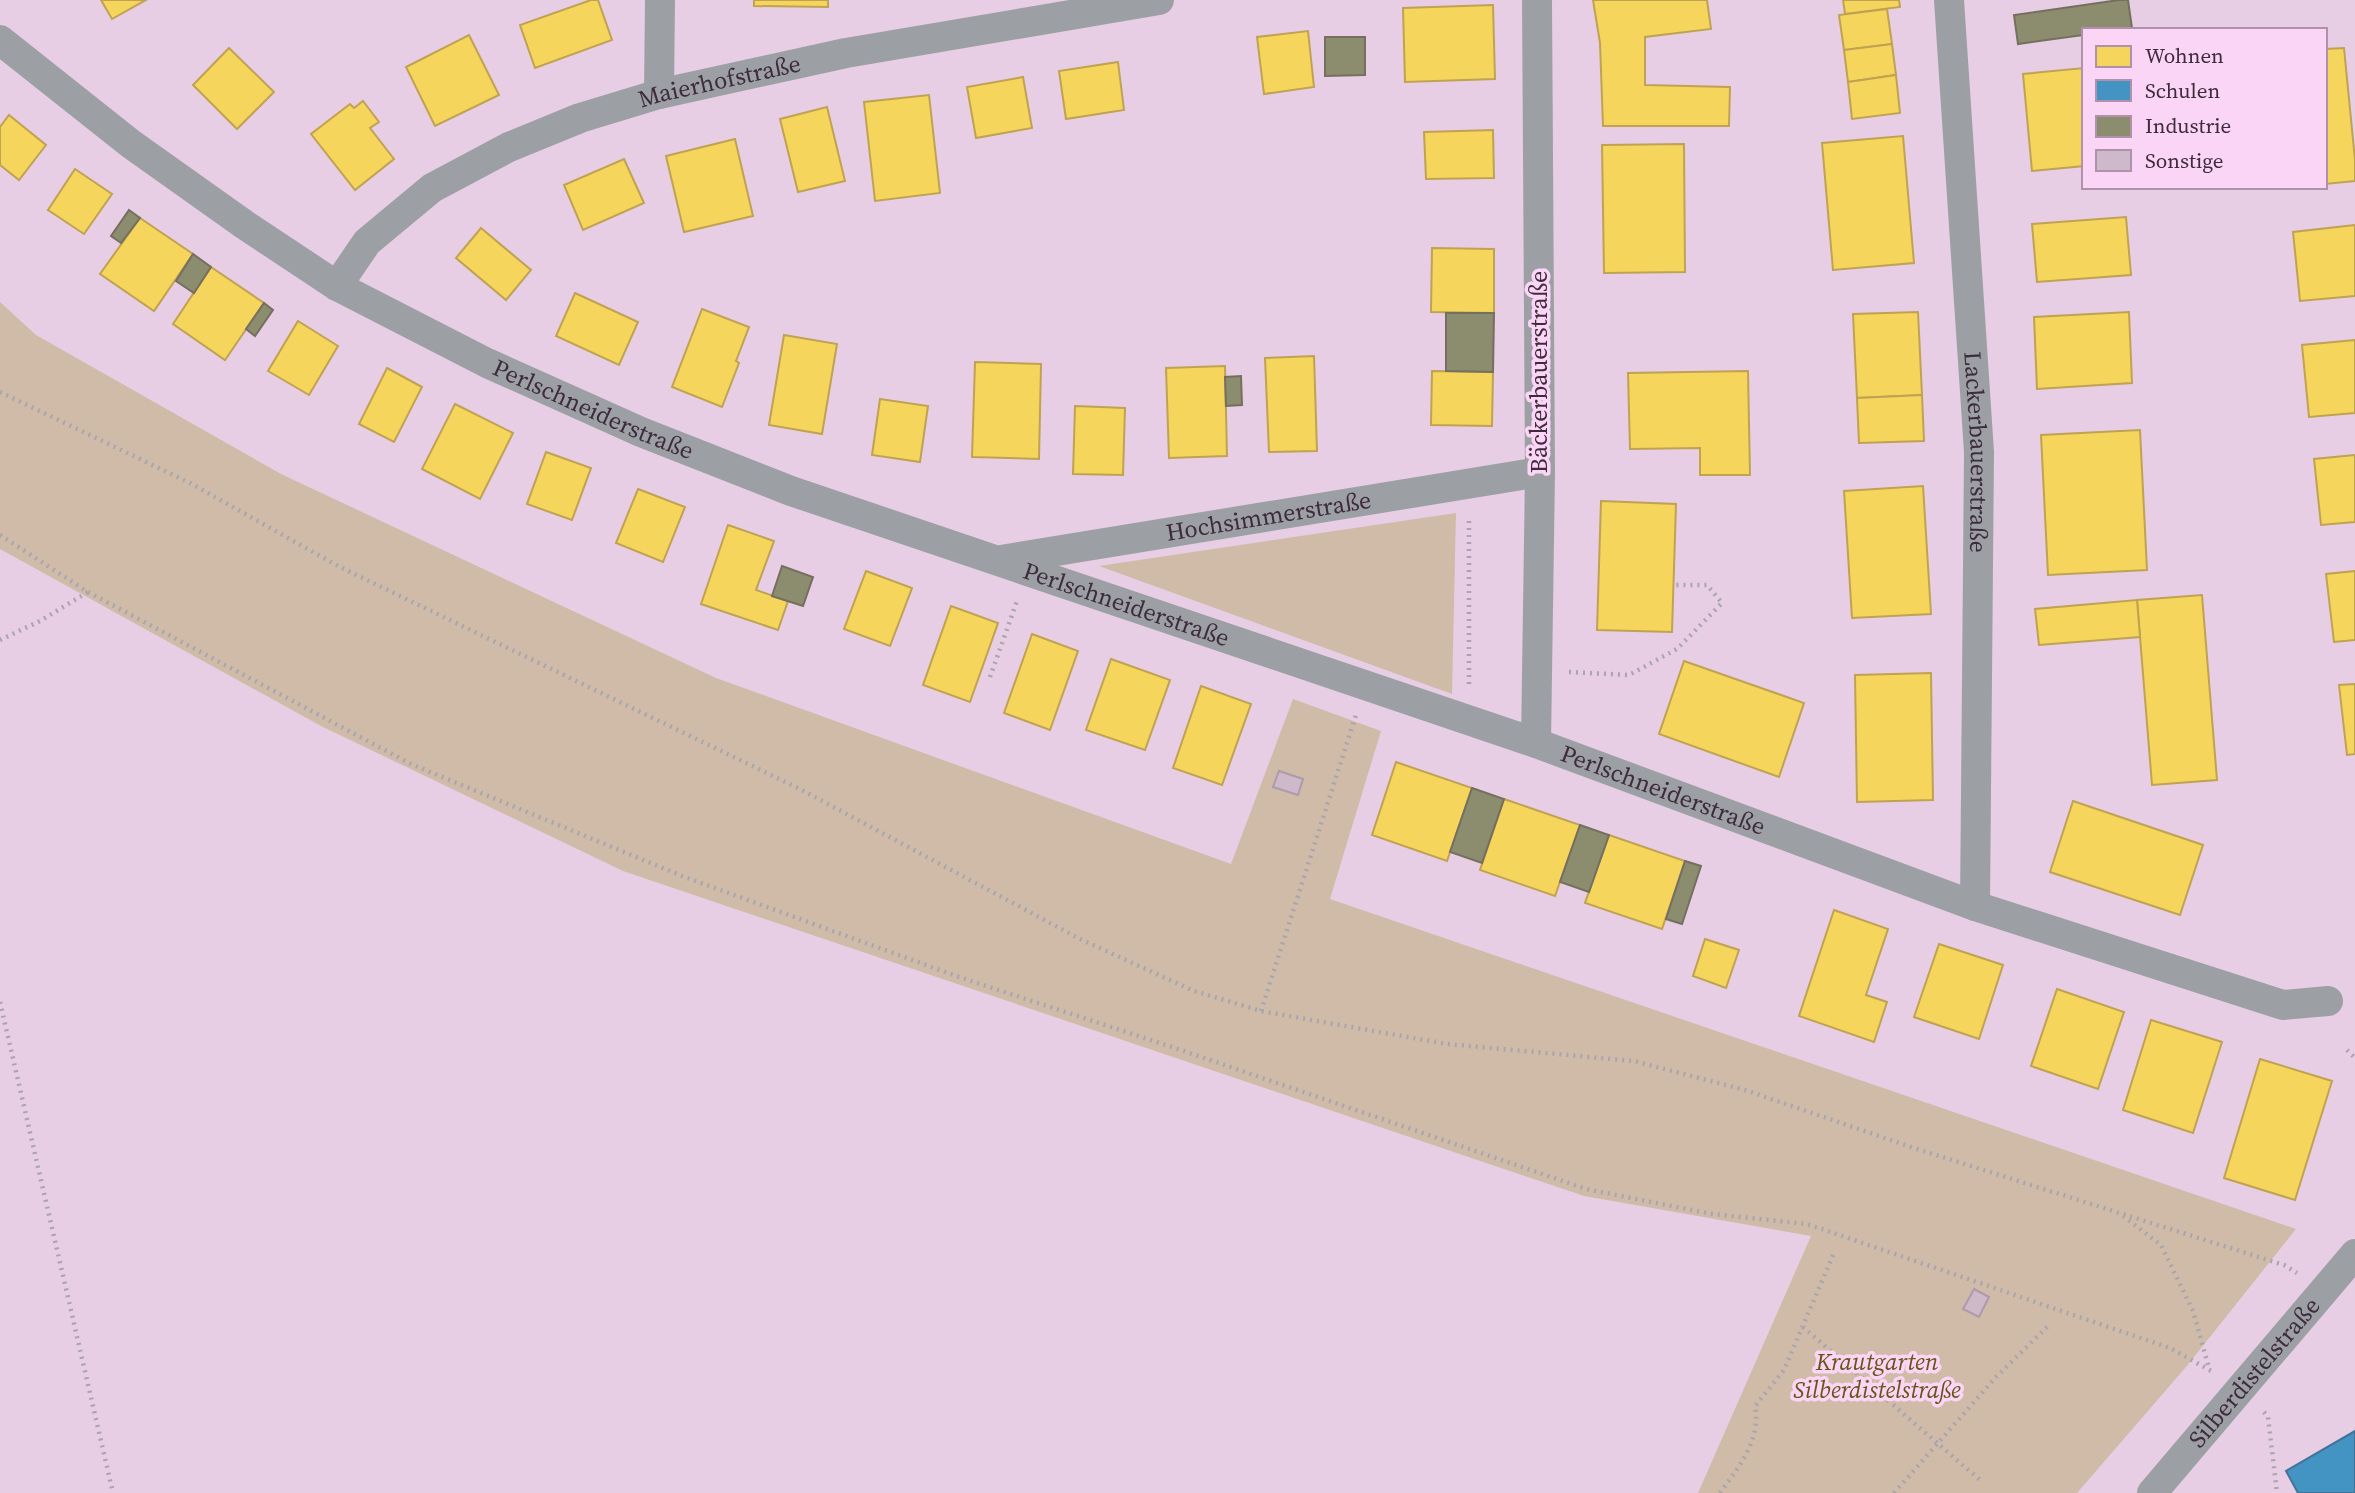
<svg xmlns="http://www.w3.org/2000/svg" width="2355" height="1493" font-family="'Source Serif 4',serif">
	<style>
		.green { fill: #d0bba8 }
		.homes { fill: #f6d55c; stroke: #bfa252; stroke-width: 2 }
		.schools { fill: #4393c3; stroke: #42749a; stroke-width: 2 }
		.industry { fill: #8c8c6e; stroke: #756f5f; stroke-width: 2 }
		.building { fill: #cdb9ca; stroke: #ae9aab; stroke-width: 2 }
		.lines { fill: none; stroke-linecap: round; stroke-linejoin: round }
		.path { stroke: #a8a5ad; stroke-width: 4.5; stroke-dasharray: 2 5; stroke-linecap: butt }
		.minor { stroke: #9ca0a5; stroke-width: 30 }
		.labels { text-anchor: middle; stroke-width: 7; stroke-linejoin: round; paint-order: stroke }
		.street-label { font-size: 24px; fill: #3e2c3c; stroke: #fbd5f5 }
		.park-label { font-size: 24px; font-style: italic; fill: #675518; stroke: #fbd5f5 }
	</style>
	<rect width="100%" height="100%" fill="#e8cee4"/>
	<!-- green -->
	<g class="green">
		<polygon points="0,302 36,335 281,474 716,678 1231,864 1293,699 1381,731 1330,899 2296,1229 2186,1367 2077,1493 1698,1493 1811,1236 1584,1196 623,871 321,726 0,549"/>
		<polygon points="1456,513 1452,694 1099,566"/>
	</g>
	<!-- homes -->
	<g class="homes">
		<polygon points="101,0 146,0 112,19"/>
		<polygon points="591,0 598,0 612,40 535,68 520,25"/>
		<polygon points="754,0 828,0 828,7 754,6"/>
		<polygon points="1593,0 1707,0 1711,29 1645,37 1645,85 1730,87 1729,126 1603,126 1600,43"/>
		<polygon points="1843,0 1899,0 1900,7 1845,14"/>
		<polygon points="1493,5 1495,79 1405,82 1403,8"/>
		<polygon points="1887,9 1892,44 1844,50 1839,15"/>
		<polygon points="1308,31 1314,87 1264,94 1257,37"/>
		<polygon points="469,35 499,95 435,126 406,67"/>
		<polygon points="1892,44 1896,75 1848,82 1844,50"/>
		<polygon points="229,48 274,92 237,129 193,85"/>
		<polygon points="2344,48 2355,160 2355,181 2325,184 2325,49"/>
		<polygon points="1118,62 1124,110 1066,119 1059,71"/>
		<polygon points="2084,68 2084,166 2032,171 2023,74"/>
		<polygon points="1896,75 1900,113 1852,119 1848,82"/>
		<polygon points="1023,77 1032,128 976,138 967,87"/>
		<polygon points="929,95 940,193 875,201 864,102"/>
		<polygon points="363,101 379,122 370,128 394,159 355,190 311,134 350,104 354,108"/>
		<polygon points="827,107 845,181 798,192 780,119"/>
		<polygon points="9,115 46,145 19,180 0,165 0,127"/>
		<polygon points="1493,130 1494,178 1426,179 1424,132"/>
		<polygon points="1903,136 1914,263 1833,270 1822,143"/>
		<polygon points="735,139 753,216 684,232 666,156"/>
		<polygon points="1684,144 1685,272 1604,273 1602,145"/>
		<polygon points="624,159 644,203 583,230 564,185"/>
		<polygon points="75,169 112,194 84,234 48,210"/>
		<polygon points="2126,217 2131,275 2037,282 2032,224"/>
		<polygon points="140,218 193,254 154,311 100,274"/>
		<polygon points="2355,225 2355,296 2300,301 2293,232"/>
		<polygon points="481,228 531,270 506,300 456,258"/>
		<polygon points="1432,248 1494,249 1494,313 1431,312"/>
		<polygon points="211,267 264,303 225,360 173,324"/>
		<polygon points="575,293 638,322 619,365 556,336"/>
		<polygon points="702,309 749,327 736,361 739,363 722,407 672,387"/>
		<polygon points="1918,312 1922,395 1857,398 1853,314"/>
		<polygon points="2129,312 2132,383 2037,389 2034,317"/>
		<polygon points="298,321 338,346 309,395 268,371"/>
		<polygon points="784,335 837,344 822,434 769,425"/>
		<polygon points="2355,340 2355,413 2309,417 2302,345"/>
		<polygon points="1314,356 1317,451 1269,452 1265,358"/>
		<polygon points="975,362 1041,364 1039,459 972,457"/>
		<polygon points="1225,366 1227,456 1169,458 1166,368"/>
		<polygon points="387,368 422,387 394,442 359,424"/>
		<polygon points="1432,371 1493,372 1492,426 1431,425"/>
		<polygon points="1748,371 1750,475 1700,475 1700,448 1630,449 1628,373"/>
		<polygon points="1922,395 1924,441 1859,443 1857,398"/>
		<polygon points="880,399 928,406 920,462 872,455"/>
		<polygon points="455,404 513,433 480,499 422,469"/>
		<polygon points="1075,406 1125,408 1123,475 1073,474"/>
		<polygon points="2140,430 2147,570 2048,575 2041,435"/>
		<polygon points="546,452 591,468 572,520 527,504"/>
		<polygon points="2355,455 2355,522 2321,525 2314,459"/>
		<polygon points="1923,486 1931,614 1852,618 1844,491"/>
		<polygon points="638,489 685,507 663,562 616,543"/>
		<polygon points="1601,501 1676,504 1672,632 1597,630"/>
		<polygon points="728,525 774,541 756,590 788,601 778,630 701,604"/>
		<polygon points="866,571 912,588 890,646 844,629"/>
		<polygon points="2355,571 2355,640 2334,642 2326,574"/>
		<polygon points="2202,595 2217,780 2152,785 2137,600"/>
		<polygon points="2137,600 2140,637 2039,645 2035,609"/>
		<polygon points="951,606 998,623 970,702 923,685"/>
		<polygon points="1032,634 1078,651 1050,730 1004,713"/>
		<polygon points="1111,659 1170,680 1145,750 1086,730"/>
		<polygon points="1684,661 1804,703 1779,777 1659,734"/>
		<polygon points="1931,673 1933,800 1857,802 1855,675"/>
		<polygon points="2355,684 2355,754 2347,755 2339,685"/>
		<polygon points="1201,686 1251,704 1222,785 1173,768"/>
		<polygon points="1396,762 1472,788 1447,861 1372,835"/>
		<polygon points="1504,799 1580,825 1555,896 1480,870"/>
		<polygon points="2073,801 2203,845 2180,915 2050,872"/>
		<polygon points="1609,835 1685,861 1662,929 1585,903"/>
		<polygon points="1834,910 1888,929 1866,995 1887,1002 1874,1042 1799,1016"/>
		<polygon points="1705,939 1739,950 1726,988 1693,976"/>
		<polygon points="1939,944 2003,965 1979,1039 1914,1017"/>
		<polygon points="2057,989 2124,1012 2098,1089 2031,1066"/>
		<polygon points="2151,1020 2222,1042 2193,1133 2123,1110"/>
		<polygon points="2260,1059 2332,1081 2295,1200 2224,1178"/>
	</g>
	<!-- schools -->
	<polygon class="schools" points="2355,1431 2355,1493 2298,1493 2286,1471"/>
	<!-- industry -->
	<g class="industry">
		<polygon points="2119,0 2128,0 2132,28 2084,30 2084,35 2018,44 2014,15"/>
		<polygon points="1325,37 1365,37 1365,75 1325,76"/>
		<polygon points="129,210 140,218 121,243 111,236"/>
		<polygon points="193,254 211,267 194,293 176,281"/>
		<polygon points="264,303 273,310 255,336 246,329"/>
		<polygon points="1446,313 1494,313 1493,372 1446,371"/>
		<polygon points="1241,376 1242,405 1226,406 1225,377"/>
		<polygon points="782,566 813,577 803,606 772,596"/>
		<polygon points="1472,788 1504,799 1482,863 1450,852"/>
		<polygon points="1580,825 1609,835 1589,892 1560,882"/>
		<polygon points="1685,861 1701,866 1682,924 1666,919"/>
	</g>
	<!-- building -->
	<g class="building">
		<polygon points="1279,771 1303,779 1298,795 1273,787"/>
		<polygon points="1974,1289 1989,1297 1979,1317 1963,1309"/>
	</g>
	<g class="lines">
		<!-- path -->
		<g class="path">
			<polyline points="0,392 190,483 338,566 800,789 1080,939 1194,991 1261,1011 1447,1044 1634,1061 1745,1090 1914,1148 2284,1265 2297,1273"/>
			<polyline points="0,535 88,592 411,764 682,876 959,977 1175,1048 1586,1189 1712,1214 1807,1224 2170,1348 2213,1372"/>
			<polyline points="0,640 40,621 88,592"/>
			<polyline points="1569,672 1629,675 1677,649 1722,603 1707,585 1674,585"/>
			<polyline points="990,677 1017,601"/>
			<polyline points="1469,684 1469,518"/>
			<polyline points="0,1002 113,1493"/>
			<polyline points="1261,1011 1356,715"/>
			<polyline points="2347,1050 2355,1058"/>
			<polyline points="2123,1216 2161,1245 2193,1311 2209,1368"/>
			<polyline points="1803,1327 1980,1480"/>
			<polyline points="2264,1412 2268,1417 2277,1493"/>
			<path d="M1720,1493c19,-27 41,-52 35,-87l29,-36 50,-117"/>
			<polyline points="1894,1493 1996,1377 2048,1326"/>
		</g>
		<!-- minor -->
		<g class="minor">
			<path id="s1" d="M1949,0l30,452 -4,454"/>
			<path id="s2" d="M0,40l131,104 114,81 92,61 150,77 154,69 150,59 745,252 439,163 308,99 45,-4"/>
			<polyline points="659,94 660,0"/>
			<path id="s3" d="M337,286l30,-44 65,-54 77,-41 71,-29 79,-24 187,-41 313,-53"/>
			<path id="s4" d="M1001,560l539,-88"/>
			<polyline points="1536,743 1540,472 1537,0"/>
			<path id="s5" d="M2152,1493l203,-239"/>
		</g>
	</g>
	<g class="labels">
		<!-- street labels -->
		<g class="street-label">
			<text dy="8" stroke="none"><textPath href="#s3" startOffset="446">Maierhofstraße</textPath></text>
			<text transform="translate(1539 372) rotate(-90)" y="8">Bäckerbauerstraße</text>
			<text dy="8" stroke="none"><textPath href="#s2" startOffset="702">Perlschneiderstraße</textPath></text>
			<text dy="8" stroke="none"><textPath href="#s1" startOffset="453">Lackerbauerstraße</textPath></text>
			<text dy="8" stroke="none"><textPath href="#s4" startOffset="271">Hochsimmerstraße</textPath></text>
			<text dy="8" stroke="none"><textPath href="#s2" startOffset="1270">Perlschneiderstraße</textPath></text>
			<text dy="8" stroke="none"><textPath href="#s2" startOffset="1838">Perlschneiderstraße</textPath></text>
			<text dy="8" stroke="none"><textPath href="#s5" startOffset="158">Silberdistelstraße</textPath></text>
		</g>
		<!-- park labels -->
		<g class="park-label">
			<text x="1877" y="1370">Krautgarten<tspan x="1877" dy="28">Silberdistelstraße</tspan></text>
		</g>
	</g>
	<!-- legend -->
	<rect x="2082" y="28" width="245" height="161" fill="#fbd5f5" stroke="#af91ab" stroke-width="2"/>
	<rect x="2096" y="46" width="35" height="21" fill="#f6d55c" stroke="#af91ab" stroke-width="2"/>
	<text x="2145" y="63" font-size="21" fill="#3e2c3c">Wohnen</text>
	<rect x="2096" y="80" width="35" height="21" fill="#4393c3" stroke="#af91ab" stroke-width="2"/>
	<text x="2145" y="98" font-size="21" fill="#3e2c3c">Schulen</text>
	<rect x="2096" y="116" width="35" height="21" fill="#8c8c6e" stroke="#af91ab" stroke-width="2"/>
	<text x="2145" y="133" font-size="21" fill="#3e2c3c">Industrie</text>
	<rect x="2096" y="150" width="35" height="21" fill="#cdb9ca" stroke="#af91ab" stroke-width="2"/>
	<text x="2145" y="168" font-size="21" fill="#3e2c3c">Sonstige</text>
</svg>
